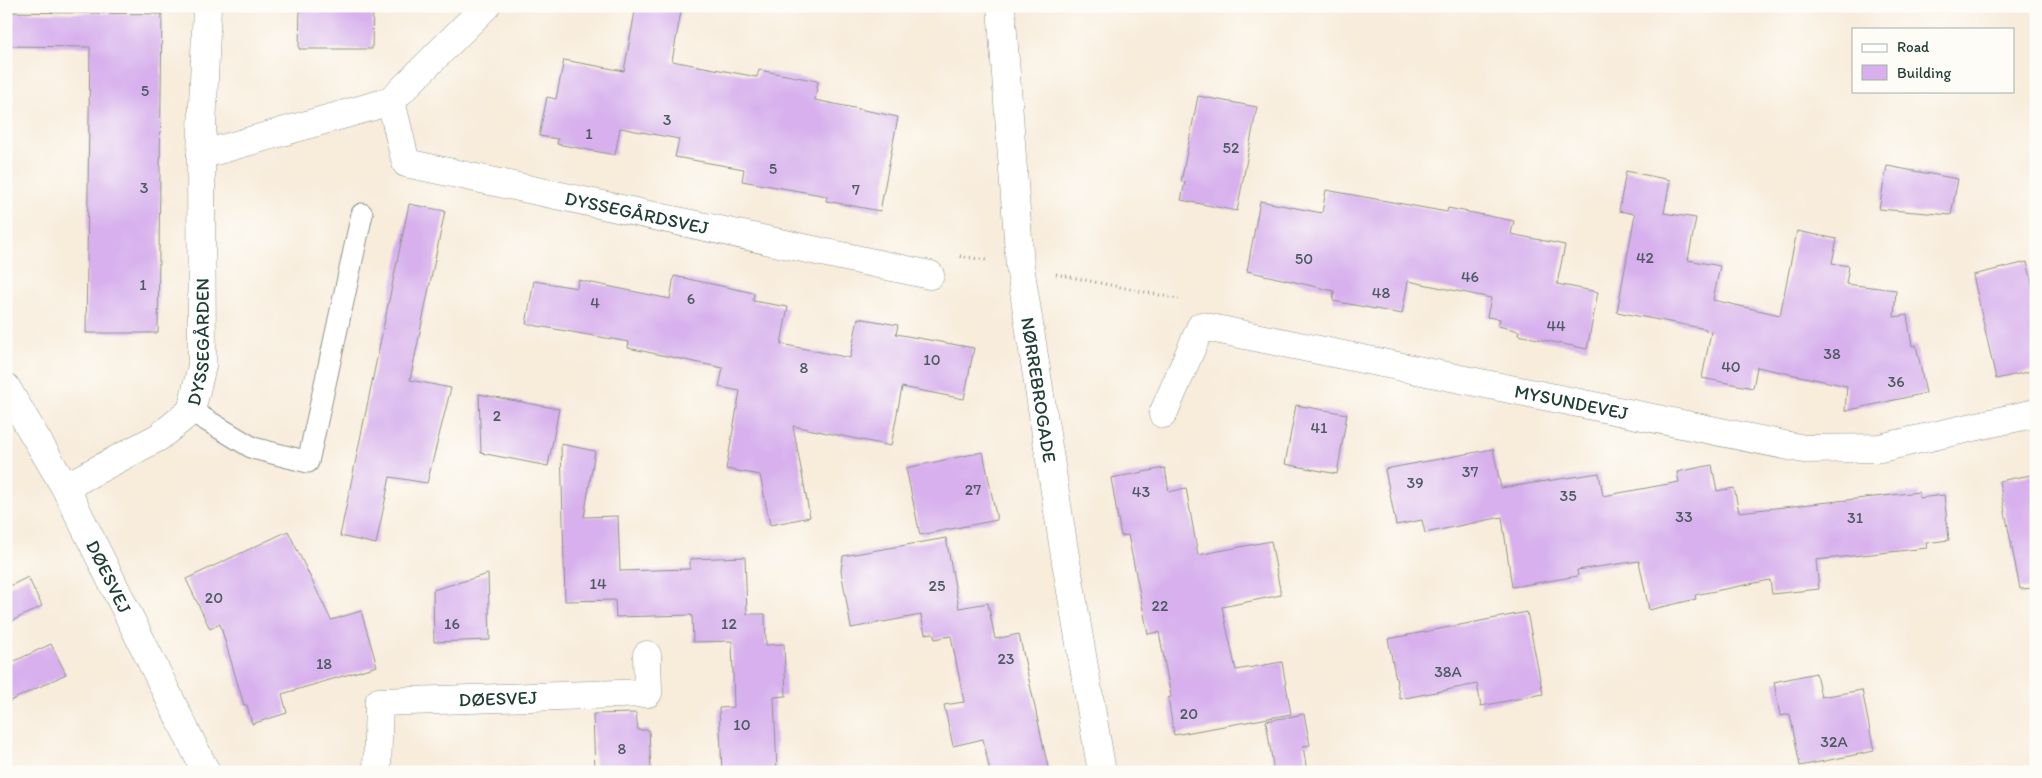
<svg xmlns="http://www.w3.org/2000/svg" width="2042" height="778" font-family="Itim,sans-serif">
	<style>
		.building { fill: #d7b0ed }
		.lines { fill: none; stroke-linecap: round; stroke-linejoin: round }
		.service-casing { stroke: #8c9488; stroke-width: 23 }
		.minor-casing { stroke: #8c9488; stroke-width: 29 }
		.tertiary-casing { stroke: #8c9488; stroke-width: 29 }
		.path { stroke: #8c9488; stroke-width: 3; stroke-dasharray: 1 4; stroke-linecap: butt }
		.service { stroke: #fff; stroke-width: 21 }
		.minor { stroke: #fff; stroke-width: 28 }
		.tertiary { stroke: #fff; stroke-width: 28 }
		.labels { text-anchor: middle; stroke-width: 4; stroke-linejoin: round; paint-order: stroke }
		.number-label { font-size: 16px; fill: #4d5a62 }
		.street-label { font-size: 19px; fill: #1f3d34; stroke: #fdfcf7 }
	</style>
	<rect width="100%" height="100%" fill="#fdfcf7"/>
	<filter id="ink" filterUnits="userSpaceOnUse"><feTurbulence type="fractalNoise" baseFrequency=".02" numOctaves="2"/><feDisplacementMap in="SourceGraphic" scale="10" xChannelSelector="R" yChannelSelector="G"/><feConvolveMatrix kernelMatrix="1 2 1 2 8 2 1 2 1" color-interpolation-filters="sRGB"/></filter>
	<filter id="wash" filterUnits="userSpaceOnUse"><feTurbulence type="fractalNoise" baseFrequency=".0096" numOctaves="4" result="noise"/><feDisplacementMap in="SourceGraphic" scale="20" xChannelSelector="R" yChannelSelector="G"/><feGaussianBlur stdDeviation="1.12" result="paint"/><feColorMatrix in="noise" values="0 0 0 0 0 0 0 0 0 0 0 0 0 0 0 0 0 1.4 0 .05"/><feComposite in="paint" operator="in"/></filter>
	<g filter="url(#wash)">
		<rect width="100%" height="100%" fill="#f8ecdb"/>
		<g id="blocks">
			<!-- building -->
			<g class="building">
				<polygon points="300,6 373,6 372,49 299,49"/>
				<polygon points="636,6 682,6 672,61 757,77 759,70 818,81 815,100 898,117 880,211 826,201 827,196 742,181 744,169 675,157 679,139 620,128 615,155 557,144 558,139 539,136 547,97 556,99 564,60 624,71"/>
				<polygon points="6,12 162,14 158,333 86,333 90,47 6,46"/>
				<polygon points="1198,96 1257,107 1237,211 1181,200 1185,182 1181,182"/>
				<polygon points="1887,166 1958,179 1951,215 1879,209"/>
				<polygon points="1626,171 1670,180 1664,213 1696,218 1688,260 1720,266 1713,300 1780,315 1797,231 1837,239 1832,263 1849,266 1846,284 1896,290 1894,317 1907,315 1912,346 1916,345 1926,393 1845,411 1847,386 1757,367 1753,388 1702,378 1711,332 1706,331 1706,329 1617,312 1635,214 1619,211"/>
				<polygon points="1326,190 1447,212 1448,208 1514,221 1511,234 1565,245 1557,284 1598,292 1587,349 1518,335 1519,331 1498,326 1500,319 1487,317 1491,298 1408,281 1402,314 1333,301 1334,291 1247,271 1260,201 1322,213"/>
				<polygon points="409,204 445,211 410,380 451,388 427,483 390,477 376,544 340,536"/>
				<polygon points="2027,262 2036,299 2036,370 1996,379 1973,275"/>
				<polygon points="674,276 754,293 753,301 788,307 781,344 850,358 858,318 898,325 896,334 974,348 964,399 902,387 891,446 793,426 810,517 770,525 760,475 726,469 740,391 719,387 723,368 628,348 629,342 526,324 534,281 577,288 578,280 670,299"/>
				<polygon points="479,394 559,409 548,466 481,453"/>
				<polygon points="1296,405 1347,414 1337,474 1285,464"/>
				<polygon points="561,444 595,451 584,517 618,516 620,571 690,569 690,559 745,557 747,614 765,614 766,645 784,644 786,696 774,697 777,772 722,772 719,708 734,707 732,641 693,642 692,615 616,617 615,600 565,601"/>
				<polygon points="1493,449 1501,488 1599,473 1603,496 1679,482 1677,472 1712,465 1717,491 1734,488 1739,512 1919,492 1919,498 1944,495 1949,540 1926,543 1927,548 1816,560 1819,589 1772,594 1770,580 1695,595 1696,599 1649,610 1639,561 1577,570 1578,576 1512,587 1502,517 1425,533 1422,520 1396,525 1385,469"/>
				<polygon points="983,452 997,520 920,535 906,468"/>
				<polygon points="1165,468 1169,492 1186,488 1198,555 1271,541 1281,595 1222,607 1236,670 1282,662 1291,714 1174,735 1168,698 1171,697 1159,632 1148,634 1128,535 1121,536 1111,478"/>
				<polygon points="2036,474 2036,588 2020,589 1999,481"/>
				<polygon points="288,531 331,620 361,611 377,666 282,694 287,713 252,724 247,705 244,705 220,624 210,629 186,579"/>
				<polygon points="946,538 959,608 988,603 995,639 1019,634 1049,772 990,772 983,739 953,746 944,705 964,702 951,636 935,639 933,633 925,634 921,615 851,628 841,570 843,556"/>
				<polygon points="488,574 490,640 434,642 433,590"/>
				<polygon points="28,577 42,606 6,624 6,588"/>
				<polygon points="1527,612 1543,694 1481,706 1477,684 1400,699 1388,639"/>
				<polygon points="51,644 66,674 6,703 6,665"/>
				<polygon points="1816,673 1821,697 1862,690 1874,751 1800,766 1790,714 1780,716 1774,682"/>
				<polygon points="636,713 638,730 649,730 651,772 595,772 593,714"/>
				<polygon points="1304,714 1310,745 1303,746 1307,772 1274,772 1266,721"/>
			</g>
		</g>
	</g>
	<g filter="url(#ink)">
		<use href="#blocks" fill-opacity="0" stroke="#8c9488" stroke-width="1"/>
		<g class="lines">
			<!-- service casing -->
			<g class="service-casing">
				<polyline id="service" points="191,411 253,448 308,462 362,214"/>
			</g>
			<!-- minor casing -->
			<g class="minor-casing">
				<g id="minor">
					<path id="s1" d="M391,101l15,62 524,112"/>
					<polyline points="201,155 391,101 486,6"/>
					<path id="s2" d="M1163,414l38,-88 603,123 76,-1 156,-35"/>
					<path id="s3" d="M65,487l94,-50 32,-26 11,-45 -1,-211 6,-149"/>
					<path id="s4" d="M377,772l2,-70 269,-9 -1,-38"/>
				</g>
			</g>
			<!-- tertiary casing -->
			<g class="tertiary-casing">
				<g id="tertiary">
					<path id="s5" d="M1001,6l19,260 44,284 38,222"/>
					<path id="s6" d="M6,387l59,100 141,285"/>
				</g>
			</g>
			<!-- path -->
			<g class="path">
				<polyline points="960,256 986,260"/>
				<polyline points="1056,274 1179,299"/>
			</g>
			<!-- service -->
			<use href="#service" class="service"/>
			<!-- minor -->
			<use href="#minor" class="minor"/>
			<!-- tertiary -->
			<use href="#tertiary" class="tertiary"/>
		</g>
	</g>
	<g class="labels">
		<!-- number labels -->
		<g class="number-label">
			<text x="145" y="96">5</text>
			<text x="667" y="125">3</text>
			<text x="589" y="139">1</text>
			<text x="1231" y="153">52</text>
			<text x="773" y="174">5</text>
			<text x="144" y="193">3</text>
			<text x="856" y="195">7</text>
			<text x="1645" y="263">42</text>
			<text x="1304" y="264">50</text>
			<text x="1470" y="282">46</text>
			<text x="143" y="290">1</text>
			<text x="1381" y="298">48</text>
			<text x="691" y="304">6</text>
			<text x="595" y="308">4</text>
			<text x="1556" y="331">44</text>
			<text x="1832" y="359">38</text>
			<text x="932" y="365">10</text>
			<text x="1731" y="372">40</text>
			<text x="804" y="373">8</text>
			<text x="1896" y="387">36</text>
			<text x="497" y="421">2</text>
			<text x="1319" y="433">41</text>
			<text x="1470" y="477">37</text>
			<text x="1415" y="488">39</text>
			<text x="973" y="495">27</text>
			<text x="1141" y="497">43</text>
			<text x="1568" y="501">35</text>
			<text x="1684" y="522">33</text>
			<text x="1855" y="523">31</text>
			<text x="598" y="589">14</text>
			<text x="937" y="591">25</text>
			<text x="214" y="603">20</text>
			<text x="1160" y="611">22</text>
			<text x="452" y="629">16</text>
			<text x="729" y="629">12</text>
			<text x="1006" y="664">23</text>
			<text x="324" y="669">18</text>
			<text x="1448" y="677">38A</text>
			<text x="1189" y="719">20</text>
			<text x="742" y="730">10</text>
			<text x="1834" y="747">32A</text>
			<text x="622" y="754">8</text>
		</g>
		<!-- street labels -->
		<g class="street-label">
			<text dy="7" stroke="none"><textPath href="#s1" startOffset="300">DYSSEGÅRDSVEJ</textPath></text>
			<text dy="7" stroke="none"><textPath href="#s3" startOffset="218">DYSSEGÅRDEN</textPath></text>
			<text dy="7" stroke="none"><textPath href="#s5" startOffset="386">NØRREBROGADE</textPath></text>
			<text dy="7" stroke="none"><textPath href="#s2" startOffset="474">MYSUNDEVEJ</textPath></text>
			<text dy="7" stroke="none"><textPath href="#s6" startOffset="216">DØESVEJ</textPath></text>
			<text dy="7" stroke="none"><textPath href="#s4" startOffset="189">DØESVEJ</textPath></text>
		</g>
	</g>
	<!-- margin -->
	<rect width="2042" height="778" fill="none" stroke="#fdfcf7" stroke-width="25"/>
	<!-- legend -->
	<rect x="1852" y="28" width="162" height="65" fill="#fdfcf7" stroke="#a4b0a9"/>
	<rect x="1862" y="44" width="25" height="8" fill="#ffffff" stroke="#a4b0a9"/>
	<text x="1897" y="52" font-size="15" fill="#1f3d34">Road</text>
	<rect x="1862" y="65" width="25" height="15" fill="#d7b0ed" stroke="#a4b0a9"/>
	<text x="1897" y="78" font-size="15" fill="#1f3d34">Building</text>
</svg>
